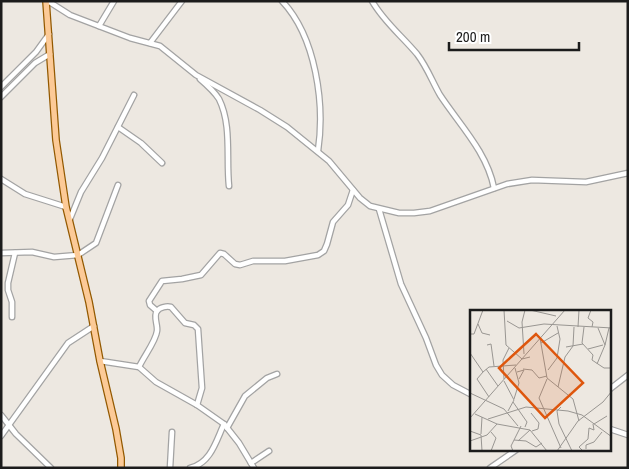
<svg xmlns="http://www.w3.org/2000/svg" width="629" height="469" font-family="'Archivo Narrow',sans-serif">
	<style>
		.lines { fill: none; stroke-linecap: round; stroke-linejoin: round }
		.minor-casing { stroke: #a3a3a3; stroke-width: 7 }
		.major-casing { stroke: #935900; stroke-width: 8 }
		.minor { stroke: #fff; stroke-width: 4.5 }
		.major { stroke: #fcca97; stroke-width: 5.5 }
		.inset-road { fill: none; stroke: #999692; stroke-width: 1 }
		.view { fill: #de560d; fill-opacity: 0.15; stroke: #de560d; stroke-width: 2.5 }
		.inset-edge { fill: none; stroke: #1c1c1c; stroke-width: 2.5 }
	</style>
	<rect width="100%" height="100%" fill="#ede8e1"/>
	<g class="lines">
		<!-- minor casing -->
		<g class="minor-casing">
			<g id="minor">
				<polyline points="48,1 70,15 130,38 160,46 196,75 260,110 287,127 329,161 360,198 370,206 399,213 414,213 430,211 507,184 532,180 586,182 628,173"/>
				<path d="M282,1c34,36 43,103 36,150"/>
				<path d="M372,1c12,21 30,35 45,53 10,13 15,27 23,41 19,29 47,57 54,93"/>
				<polyline points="99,26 114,1"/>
				<polyline points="150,43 182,1"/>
				<path d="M200,79c7,6 14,12 19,20 13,26 7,59 10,87"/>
				<polyline points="1,87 36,52 49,34"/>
				<polyline points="1,97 35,63 50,54"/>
				<polyline points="118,127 141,143 162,163"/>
				<polyline points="1,179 25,194 66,207"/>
				<polyline points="379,209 401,284 426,338 436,365 442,375 453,385 472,395"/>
				<polyline points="70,219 81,192 102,158 134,95"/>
				<polyline points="1,253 32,252 54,257 78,255 96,243 118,185"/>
				<polyline points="157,311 150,305 149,301 162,281 182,279 201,275 220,253 224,254 235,264 240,265 253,261 285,261 318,255 324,251 327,244 333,222 348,205 353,190"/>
				<polyline points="12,317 12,302 8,290 8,283 15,253"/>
				<polyline points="100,361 139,367 156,382 197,405 224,424 239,443 254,468"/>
				<path d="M139,367c5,-11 17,-26 18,-36 1,-6 -4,-15 0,-20 3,-4 10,-5 14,-4l14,16 9,2 4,4 4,59 -5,17"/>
				<polyline points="610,389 628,375"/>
				<polyline points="1,415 16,434 51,468"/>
				<polyline points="227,428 245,396 267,378 277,374"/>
				<polyline points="610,429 628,435"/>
				<polyline points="1,436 68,343 94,326"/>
				<polyline points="251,463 269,451"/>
				<polyline points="170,468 172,432"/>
				<path d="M190,468c21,-5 26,-27 34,-44"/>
				<polyline points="490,468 516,450"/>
			</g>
		</g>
		<!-- major casing -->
		<g class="major-casing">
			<polyline id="major" points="46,1 56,140 66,207 89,302 100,361 116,429 121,458 121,468"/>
		</g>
		<!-- minor -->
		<use href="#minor" class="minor"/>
		<!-- major -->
		<use href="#major" class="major"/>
	</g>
	<!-- overview -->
	<g transform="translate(470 310)">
		<rect width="141" height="141" fill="#ede8e1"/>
		<path class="inset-road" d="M34,0l2,35 16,14 8,-2M60,0l26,6M121,0l-3,8 5,4 -1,5M37,11l12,7 25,-4 68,4M8,14l4,9 8,2M108,17l1,-17M114,17l-2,16 11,12 -1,5 12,8h8M0,24h4l9,-24M70,28l7,40 26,21 6,22M71,33l17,-10M17,35l4,-1 3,22M135,35l4,-17M96,37l17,-3M118,39l15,-4M0,43l13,19M54,44l-2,-32 3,-12M127,54l8,-19 -7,-17M16,59l12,17M53,59l9,1 7,8 8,-2M78,60l9,-12 3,-19 -3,-13M47,62l7,-2 -5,9M34,69l-1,-19 6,-12M77,69l-8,19 22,50M34,71l10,19 -6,11M88,77l7,-30 8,-11 1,-19M0,83l34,16 14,17M19,87l-12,-18 6,-7 6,-5 27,-2M44,89l5,-16 -4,-15M43,92l14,20 -2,5M91,97l-4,4 2,13 13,27M61,103l8,10 -1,6 -6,2M5,104l22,10 33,6 17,21M0,108l95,-108M18,109l38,-12 42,4 14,4 30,22M124,114l13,-8M0,121l11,4 1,16M11,124l1,-17M44,130l12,1 10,6 6,-4M0,131l17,-6 10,-11M48,131l12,-11M116,139v-4l8,-3 8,-10M21,141l5,-13 -5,-6M43,141l-2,-5 10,-20M87,141l21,-30 25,-19 9,-11M113,141l-4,-4 9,-8 1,-11 5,2 -1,-6"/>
		<path class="view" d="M66,24l47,49 -38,35 -46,-50z"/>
		<rect width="141" height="141" class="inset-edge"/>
	</g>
	<!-- border -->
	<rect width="629" height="469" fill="none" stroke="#1c1c1c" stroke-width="5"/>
	<!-- scale -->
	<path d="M449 42v8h130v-8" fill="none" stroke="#1c1c1c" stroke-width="2.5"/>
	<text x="456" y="42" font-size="15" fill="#1c1c1c" stroke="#ffffff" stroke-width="4" paint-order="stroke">200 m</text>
</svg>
